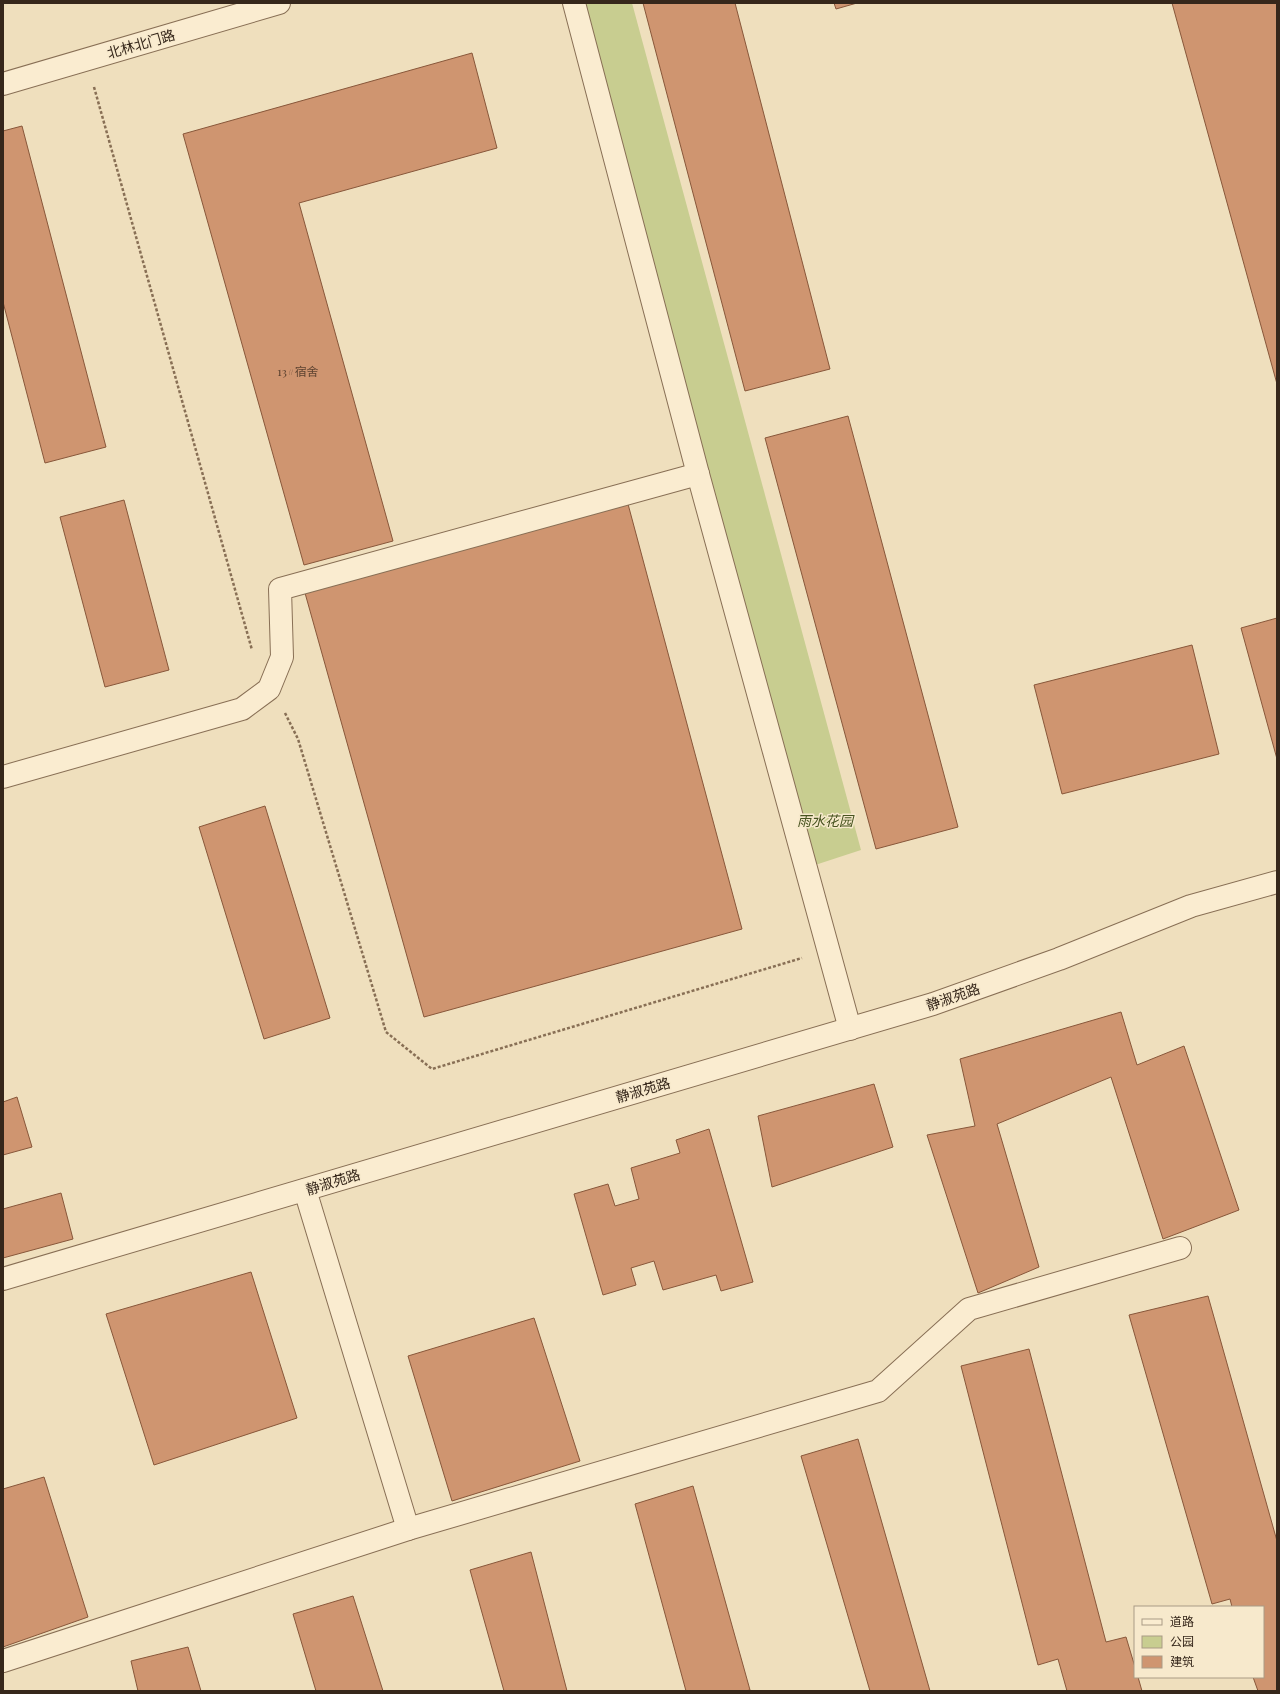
<svg xmlns="http://www.w3.org/2000/svg" width="1280" height="1694" font-family="'Playfair Display','Noto Sans SC',serif">
	<style>
		.green { fill: #c8cd90 }
		.building { fill: #cf9570; stroke: #88573a }
		.lines { fill: none; stroke-linecap: round; stroke-linejoin: round }
		.minor-casing { stroke: #886f55; stroke-width: 24 }
		.path { stroke: #886f55; stroke-width: 2.5; stroke-dasharray: 3 2; stroke-linecap: butt }
		.minor { stroke: #faecd0; stroke-width: 22 }
		.labels { text-anchor: middle; stroke-width: 3; stroke-linejoin: round; paint-order: stroke }
		.number-label { font-size: 12px; fill: #5c4230 }
		.street-label { font-size: 14px; fill: #36271b; stroke: #f7e9cc }
		.park-label { font-size: 14px; font-style: italic; fill: #485420; stroke: #f7e9cc }
	</style>
	<rect width="100%" height="100%" fill="#efdfbd"/>
	<!-- green -->
	<polygon class="green" points="584,3 632,3 861,850 809,867"/>
	<!-- building -->
	<g class="building">
		<polygon points="643,3 735,3 830,369 745,391"/>
		<polygon points="834,3 857,3 836,9"/>
		<polygon points="1172,3 1277,3 1277,384"/>
		<polygon points="472,53 497,148 299,203 393,541 304,565 183,134"/>
		<polygon points="22,126 106,447 45,463 3,302 3,131"/>
		<polygon points="848,416 958,827 876,849 765,438"/>
		<polygon points="124,500 169,670 105,687 60,517"/>
		<polygon points="628,504 742,929 424,1017 305,593"/>
		<polygon points="1277,618 1277,759 1241,628"/>
		<polygon points="1192,645 1219,754 1062,794 1034,685"/>
		<polygon points="265,806 330,1018 264,1039 199,827"/>
		<polygon points="1121,1012 1137,1065 1184,1046 1239,1210 1163,1239 1111,1077 997,1124 1039,1267 978,1293 927,1135 975,1126 960,1059"/>
		<polygon points="874,1084 893,1147 772,1187 758,1116"/>
		<polygon points="17,1097 32,1147 3,1155 3,1102"/>
		<polygon points="709,1129 753,1282 721,1291 716,1275 663,1290 654,1261 631,1268 636,1285 603,1295 574,1194 608,1184 615,1206 639,1199 631,1168 680,1153 676,1140"/>
		<polygon points="61,1193 73,1239 3,1258 3,1209"/>
		<polygon points="251,1272 297,1418 154,1465 106,1314"/>
		<polygon points="1208,1296 1277,1541 1277,1691 1258,1691 1253,1677 1263,1677 1263,1607 1232,1607 1230,1599 1212,1604 1129,1315"/>
		<polygon points="534,1318 580,1461 452,1501 408,1356"/>
		<polygon points="1029,1349 1106,1642 1126,1637 1135,1667 1135,1677 1138,1677 1142,1691 1067,1691 1058,1659 1038,1665 961,1366"/>
		<polygon points="858,1439 930,1691 870,1691 801,1456"/>
		<polygon points="44,1477 88,1617 3,1647 3,1489"/>
		<polygon points="693,1486 750,1690 745,1691 686,1691 635,1504"/>
		<polygon points="531,1552 567,1691 504,1691 470,1570"/>
		<polygon points="353,1596 383,1691 316,1691 293,1614"/>
		<polygon points="188,1647 201,1691 138,1691 131,1661"/>
	</g>
	<g class="lines">
		<!-- minor casing -->
		<g class="minor-casing">
			<g id="minor">
				<polyline points="574,3 698,474 850,1029"/>
				<polyline points="3,84 279,3"/>
				<polyline points="3,777 242,709 269,689 282,657 280,589 698,474"/>
				<polyline points="305,1190 408,1529"/>
				<polyline points="3,1279 933,1004 1059,959 1191,906 1277,882"/>
				<polyline points="3,1661 408,1529 878,1391 969,1309 1180,1248"/>
			</g>
		</g>
		<!-- path -->
		<g class="path">
			<polyline points="94,87 252,650"/>
			<polyline points="285,713 298,739 386,1032 432,1069 802,958"/>
		</g>
		<!-- minor -->
		<use href="#minor" class="minor"/>
	</g>
	<g class="labels">
		<!-- number labels -->
		<g class="number-label">
			<text x="298" y="376">13#宿舍</text>
		</g>
		<!-- street labels -->
		<g class="street-label">
			<text transform="translate(141 44) rotate(-16)" y="5">北林北门路</text>
			<text transform="translate(953 997) rotate(-19)" y="5">静淑苑路</text>
			<text transform="translate(643 1090) rotate(-16)" y="5">静淑苑路</text>
			<text transform="translate(333 1182) rotate(-17)" y="5">静淑苑路</text>
		</g>
		<!-- park labels -->
		<g class="park-label">
			<text x="825" y="826">雨水花园</text>
		</g>
	</g>
	<!-- border -->
	<rect width="1280" height="1694" fill="none" stroke="#36271b" stroke-width="8"/>
	<!-- legend -->
	<rect x="1134" y="1606" width="130" height="72" fill="#f7e9cc" stroke="#aa9b85"/>
	<rect x="1142" y="1619" width="20" height="6" fill="#faecd0" stroke="#aa9b85"/>
	<text x="1170" y="1626" font-size="12" fill="#36271b">道路</text>
	<rect x="1142" y="1636" width="20" height="12" fill="#c8cd90" stroke="#aa9b85"/>
	<text x="1170" y="1646" font-size="12" fill="#36271b">公园</text>
	<rect x="1142" y="1656" width="20" height="12" fill="#cf9570" stroke="#aa9b85"/>
	<text x="1170" y="1666" font-size="12" fill="#36271b">建筑</text>
</svg>
